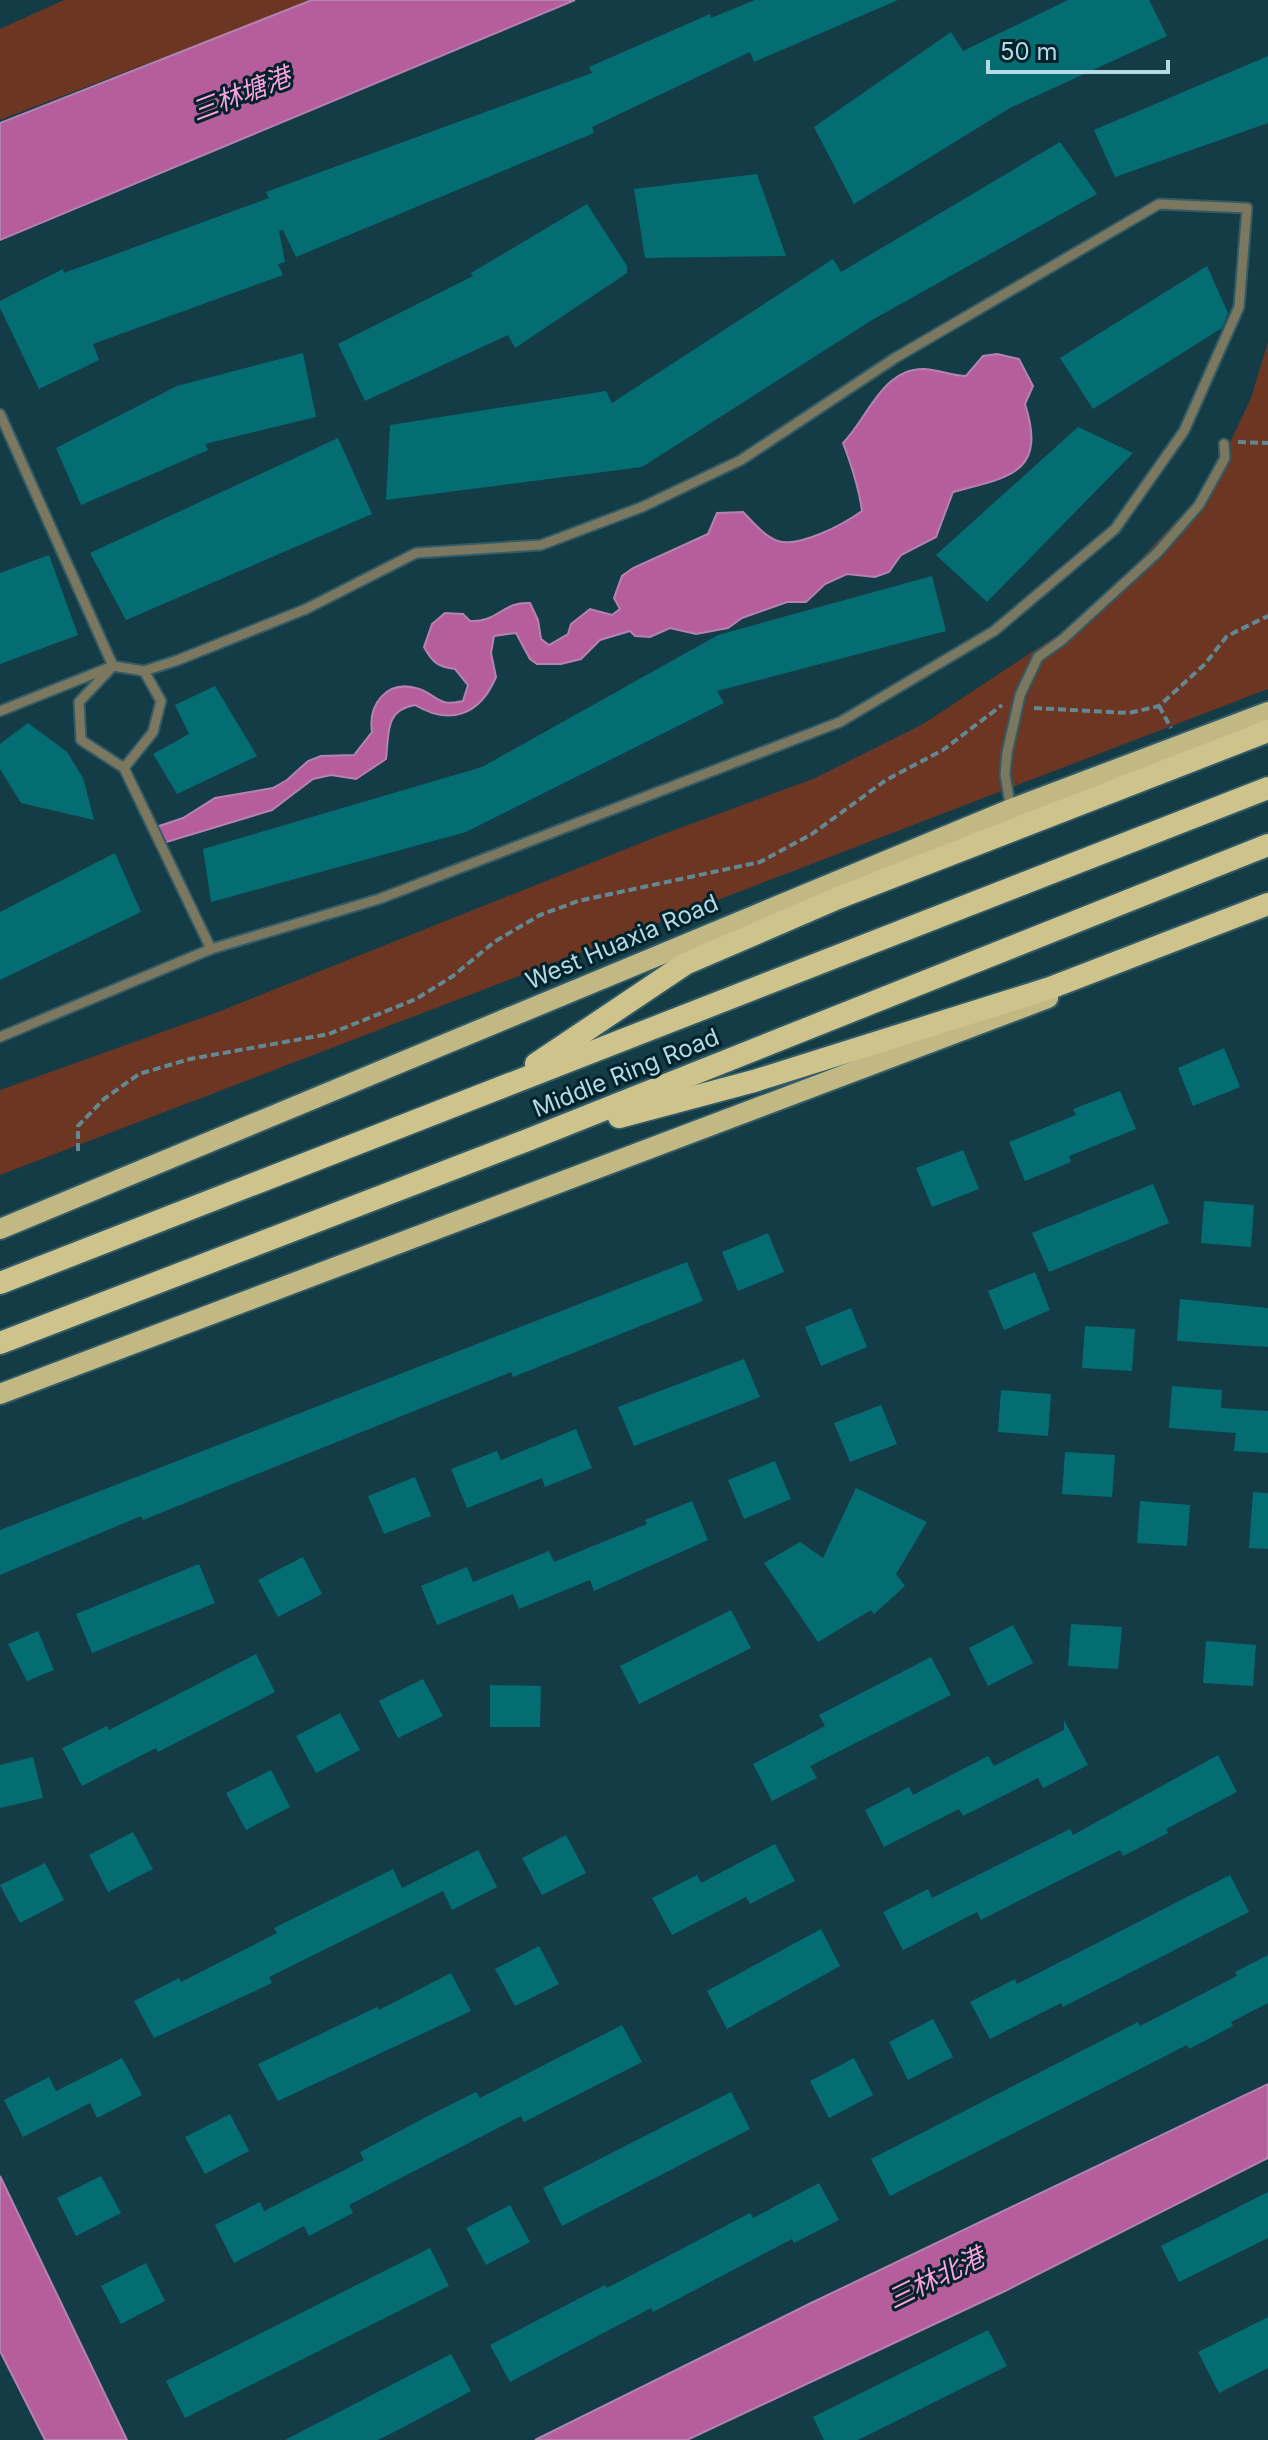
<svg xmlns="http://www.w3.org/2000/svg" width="1268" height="2440" font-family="Inter,'Noto Sans SC',sans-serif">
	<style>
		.green { fill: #6c3623 }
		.water { fill: #b55e9b; stroke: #b583b1; stroke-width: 2 }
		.building { fill: #046d72 }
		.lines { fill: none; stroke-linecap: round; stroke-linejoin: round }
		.service-casing { stroke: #335b66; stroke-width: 13 }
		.primary-casing { stroke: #335b66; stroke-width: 24 }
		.trunk-casing { stroke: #335b66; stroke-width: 26 }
		.path { stroke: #628893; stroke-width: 4; stroke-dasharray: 8 4; stroke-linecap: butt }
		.service { stroke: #7c775f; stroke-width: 9 }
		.primary { stroke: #c1b884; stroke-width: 20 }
		.trunk { stroke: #cec48b; stroke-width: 22 }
		.labels { text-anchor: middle; stroke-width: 6; stroke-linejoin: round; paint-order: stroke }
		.street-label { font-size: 24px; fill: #b5d9e4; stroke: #01222b }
		.water-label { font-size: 26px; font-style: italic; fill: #fca1df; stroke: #01222b }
	</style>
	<rect width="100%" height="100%" fill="#133c47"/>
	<!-- green -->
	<g class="green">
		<polygon points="64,0 313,0 0,120 0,29"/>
		<polygon points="1268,342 1268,689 0,1175 0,1090 218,1012 661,835 813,779 923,724 1091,613 1211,483 1251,398"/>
	</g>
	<!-- water -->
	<g class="water">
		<polygon points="312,0 575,0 0,240 0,123"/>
		<path d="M997,354l22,5 14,27 -8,18c22,69 -15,73 -72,88l-17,45 -35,18 -12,17 -14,5 -28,-3 -22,10 -19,18h-19l-45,16 -14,10 -32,6 -26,-6 -20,9 -15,-1 -5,-5 -30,9 -19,19 -20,5h-24l-7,-5 -14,-26 -22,3 -3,17 5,24c-16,38 -46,49 -81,28 -30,5 -26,27 -29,54l-30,20 -25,-4 -18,4 -41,31 -112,34 -1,-18 24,-8 32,-20 58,-10 14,-8 21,-19 13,-5 33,-1 18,-23c-4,-27 14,-52 44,-44 11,2 18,11 28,14 5,2 13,0 19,-1l5,-16 -13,-16c-17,-2 -23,-7 -31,-22l8,-23 13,-11 18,1 7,7c27,2 33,-20 60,-18l8,17 3,19 8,6 19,-11 3,-10 19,-15 22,6 8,-6 -6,-11 8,-22 11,-8 75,-34 9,-21 26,-1c10,10 21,24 35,29 21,7 66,-17 84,-30 -3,-22 -11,-47 -19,-68 24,-24 39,-74 80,-74 15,0 28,7 43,7l17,-20z"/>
		<polygon points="1268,2084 1268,2158 1005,2291 687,2440 535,2440 809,2304"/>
		<polygon points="0,2176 127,2440 45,2440 0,2351"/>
	</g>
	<!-- building -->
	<g class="building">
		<polygon points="755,0 898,0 754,62 750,52 592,127 594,133 296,257 283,230 279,231 285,262 278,264 283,275 93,344 99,360 39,389 0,308 0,301 63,269 64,273 269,198 266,192 592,73 589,67 710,14 711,18"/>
		<polygon points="1068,0 1149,0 1167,36 1010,108 854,204 814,127 951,32 963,51"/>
		<polygon points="1268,56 1268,123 1115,177 1094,130"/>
		<polygon points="1060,142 1097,194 872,320 642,467 386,500 390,425 606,391 612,403 833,259 841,272"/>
		<polygon points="757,174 786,256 645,258 634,189"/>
		<polygon points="587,204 627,266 627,273 515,348 508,335 365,401 338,344 473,276 471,273"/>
		<polygon points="1207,266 1228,313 1222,328 1093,409 1060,358"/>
		<polygon points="303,353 316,417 205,444 208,450 81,505 56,448 177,386"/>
		<polygon points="1078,427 1133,453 987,602 936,555"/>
		<polygon points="338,438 372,514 126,620 90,553"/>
		<polygon points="49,555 78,635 0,664 0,573"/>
		<polygon points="932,576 946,631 717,691 724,703 466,832 211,902 203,849 482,767 718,635"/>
		<polygon points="215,686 257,756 177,794 153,754 189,734 175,705"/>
		<polygon points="28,723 67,752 83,778 94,820 21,803 0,769 0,744"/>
		<polygon points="115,853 141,912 0,980 0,912"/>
		<polygon points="1224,1048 1240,1087 1193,1106 1178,1068"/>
		<polygon points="1120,1091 1136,1129 1069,1156 1071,1162 1025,1181 1009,1142 1076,1115 1073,1109"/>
		<polygon points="963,1150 979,1189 932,1207 916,1168"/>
		<polygon points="1153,1184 1169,1223 1049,1272 1032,1233"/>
		<polygon points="1204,1201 1254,1205 1251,1247 1201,1243"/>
		<polygon points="768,1233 784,1272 738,1291 722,1252"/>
		<polygon points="687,1262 703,1301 513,1377 511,1372 143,1520 141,1516 0,1575 0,1530"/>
		<polygon points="1035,1272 1050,1310 1004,1330 988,1291"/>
		<polygon points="1180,1299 1268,1308 1268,1347 1177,1341"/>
		<polygon points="851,1308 867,1347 821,1366 805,1327"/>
		<polygon points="1085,1326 1135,1329 1132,1371 1082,1368"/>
		<polygon points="744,1359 760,1397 634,1446 618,1407"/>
		<polygon points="1172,1386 1222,1390 1221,1408 1268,1411 1268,1453 1234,1451 1236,1433 1169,1428"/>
		<polygon points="1001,1390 1051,1394 1048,1436 998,1432"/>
		<polygon points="881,1405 897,1444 850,1462 834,1423"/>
		<polygon points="576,1429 592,1468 545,1487 542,1478 467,1508 451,1469 497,1451 501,1460"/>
		<polygon points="1065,1452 1115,1455 1112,1497 1062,1494"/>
		<polygon points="775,1461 791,1499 744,1519 728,1480"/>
		<polygon points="415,1477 431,1516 384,1534 368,1496"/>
		<polygon points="856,1488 927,1522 896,1574 905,1586 874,1614 871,1610 818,1642 764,1563 800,1542 823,1558"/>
		<polygon points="1253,1492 1268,1493 1268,1549 1249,1548"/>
		<polygon points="692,1501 708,1540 594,1591 590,1580 519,1609 513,1594 437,1625 421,1586 467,1567 473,1582 549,1551 554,1562 647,1524 645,1520"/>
		<polygon points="1140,1501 1190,1505 1187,1546 1137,1543"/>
		<polygon points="303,1557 322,1594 278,1617 258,1580"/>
		<polygon points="199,1564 215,1603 92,1653 76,1614"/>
		<polygon points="731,1610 751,1648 639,1704 620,1666"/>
		<polygon points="1071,1624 1122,1627 1118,1669 1068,1666"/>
		<polygon points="1013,1625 1033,1663 988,1686 969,1648"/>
		<polygon points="38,1631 54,1670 27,1681 8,1644"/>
		<polygon points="1206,1641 1256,1645 1253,1686 1203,1683"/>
		<polygon points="256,1654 275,1692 158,1752 156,1748 82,1786 62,1748 107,1726 109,1730"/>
		<polygon points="931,1657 951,1695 810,1766 817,1778 772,1801 753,1764 825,1726 819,1715"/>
		<polygon points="423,1679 443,1716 398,1738 379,1701"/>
		<polygon points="490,1685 541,1686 540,1727 490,1727"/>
		<polygon points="340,1713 360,1750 316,1773 296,1736"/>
		<polygon points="1064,1720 1088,1765 1043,1788 1038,1778 963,1816 959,1809 884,1847 865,1810 909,1787 913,1795 988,1756 994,1766 1064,1730"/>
		<polygon points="1218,1755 1237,1792 1166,1829 1168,1833 1123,1856 1120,1850 981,1920 977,1912 903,1950 883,1912 928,1889 932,1898 1070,1829 1073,1835"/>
		<polygon points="33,1757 43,1798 0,1808 0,1765"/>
		<polygon points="271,1770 290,1807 246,1830 226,1793"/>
		<polygon points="133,1832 153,1869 108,1892 89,1855"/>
		<polygon points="566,1835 586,1873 542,1895 522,1858"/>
		<polygon points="775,1844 795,1881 750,1904 746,1897 672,1935 652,1898 697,1875 701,1883"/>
		<polygon points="478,1850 497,1887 452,1910 443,1891 269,1977 272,1983 154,2038 134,2001 179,1978 181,1982 277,1933 274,1928 393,1869 402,1888"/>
		<polygon points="45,1863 64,1900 20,1923 0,1885"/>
		<polygon points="1230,1875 1249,1912 1063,2007 1061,2003 990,2039 970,2002 1015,1979 1017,1984"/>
		<polygon points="821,1929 840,1966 727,2029 707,1991"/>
		<polygon points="539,1946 559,1984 515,2006 495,1969"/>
		<polygon points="1268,1955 1268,2003 1231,2022 1233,2026 1189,2049 1187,2045 890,2196 871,2159 1138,2022 1140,2026 1237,1976 1235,1972"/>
		<polygon points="451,1973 471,2011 278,2101 258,2064 377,2007 379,2010"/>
		<polygon points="933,2019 953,2057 908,2080 889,2042"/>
		<polygon points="622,2025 642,2062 524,2122 521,2116 424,2166 349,2205 353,2213 309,2236 304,2226 234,2263 215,2225 260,2202 264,2211 364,2160 360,2152 432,2114 476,2092 480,2098"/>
		<polygon points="122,2058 142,2095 97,2118 90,2103 23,2137 4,2100 49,2077 56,2091"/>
		<polygon points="854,2058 873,2095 829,2118 810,2081"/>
		<polygon points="731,2092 750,2129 562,2226 543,2188"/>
		<polygon points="230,2114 249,2151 205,2174 185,2137"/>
		<polygon points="101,2176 121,2213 76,2236 57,2198"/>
		<polygon points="819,2183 839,2220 794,2243 792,2239 653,2312 651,2308 510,2382 490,2345 605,2285 607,2288 750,2213 753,2218"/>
		<polygon points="1268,2192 1268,2238 1179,2282 1161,2246"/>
		<polygon points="510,2205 530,2242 486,2265 466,2228"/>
		<polygon points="430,2248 449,2286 185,2418 166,2381"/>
		<polygon points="146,2263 165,2301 121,2324 101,2286"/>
		<polygon points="1268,2317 1268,2368 1219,2393 1198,2352"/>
		<polygon points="988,2330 1007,2366 858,2440 824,2440 813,2417"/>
		<polygon points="451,2354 471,2391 400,2429 378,2440 285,2440"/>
	</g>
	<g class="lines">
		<!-- service casing -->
		<g class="service-casing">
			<g id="service">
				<polyline points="0,414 113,666 144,671 178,660 306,609 416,553 541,545 642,507 741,460 895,358 1159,204 1247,208 1239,307 1184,431 1115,529 994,631 840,722 379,899 211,949 0,1037"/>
				<polyline points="0,711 113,666 79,702 81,740 124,768 211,949"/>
				<polyline points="124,768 153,732 161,701 144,671"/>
				<polyline points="1011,809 1005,775 1007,753 1020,695 1038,657 1062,640 1157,553 1199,505 1225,458 1224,444"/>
			</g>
		</g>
		<!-- primary casing -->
		<g class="primary-casing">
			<g id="primary">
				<polyline points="0,1229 1011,809 1268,712"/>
				<polyline points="0,1394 1048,998"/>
			</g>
		</g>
		<!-- trunk casing -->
		<g class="trunk-casing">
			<g id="trunk">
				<polyline points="536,1064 685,964 838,898 1268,731"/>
				<polyline points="619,1117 754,1081 1050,988 1268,904"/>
				<polyline points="0,1283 1268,788"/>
				<polyline points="0,1343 525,1141 1268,845"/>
			</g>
		</g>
		<!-- path -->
		<g class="path">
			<polyline points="1238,442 1268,443"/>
			<polyline points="1159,706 1171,728"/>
			<polyline points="1034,708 1129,713 1159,706 1205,664 1227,636 1268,616"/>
			<polyline points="78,1151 78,1126 104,1099 139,1074 190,1059 329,1034 416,999 453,976 494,942 540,915 578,901 760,862 812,834 886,780 943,750 1002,705"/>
		</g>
		<!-- service -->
		<use href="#service" class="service"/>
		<!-- primary -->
		<use href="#primary" class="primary"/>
		<!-- trunk -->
		<use href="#trunk" class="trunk"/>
	</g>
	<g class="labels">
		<!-- street labels -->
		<g class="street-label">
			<text transform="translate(622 942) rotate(-23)" y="8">West Huaxia Road</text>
			<text transform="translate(626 1073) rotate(-22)" y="8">Middle Ring Road</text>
		</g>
		<!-- water labels -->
		<g class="water-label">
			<text transform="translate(241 94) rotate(-21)" y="9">三林塘港</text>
			<text transform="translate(936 2278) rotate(-26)" y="9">三林北港</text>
		</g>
	</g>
	<!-- scale -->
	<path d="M988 60v12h180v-12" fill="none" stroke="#b5d9e4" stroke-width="4"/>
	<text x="1000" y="60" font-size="24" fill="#b5d9e4" stroke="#01222b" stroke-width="6" paint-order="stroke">50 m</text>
</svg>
